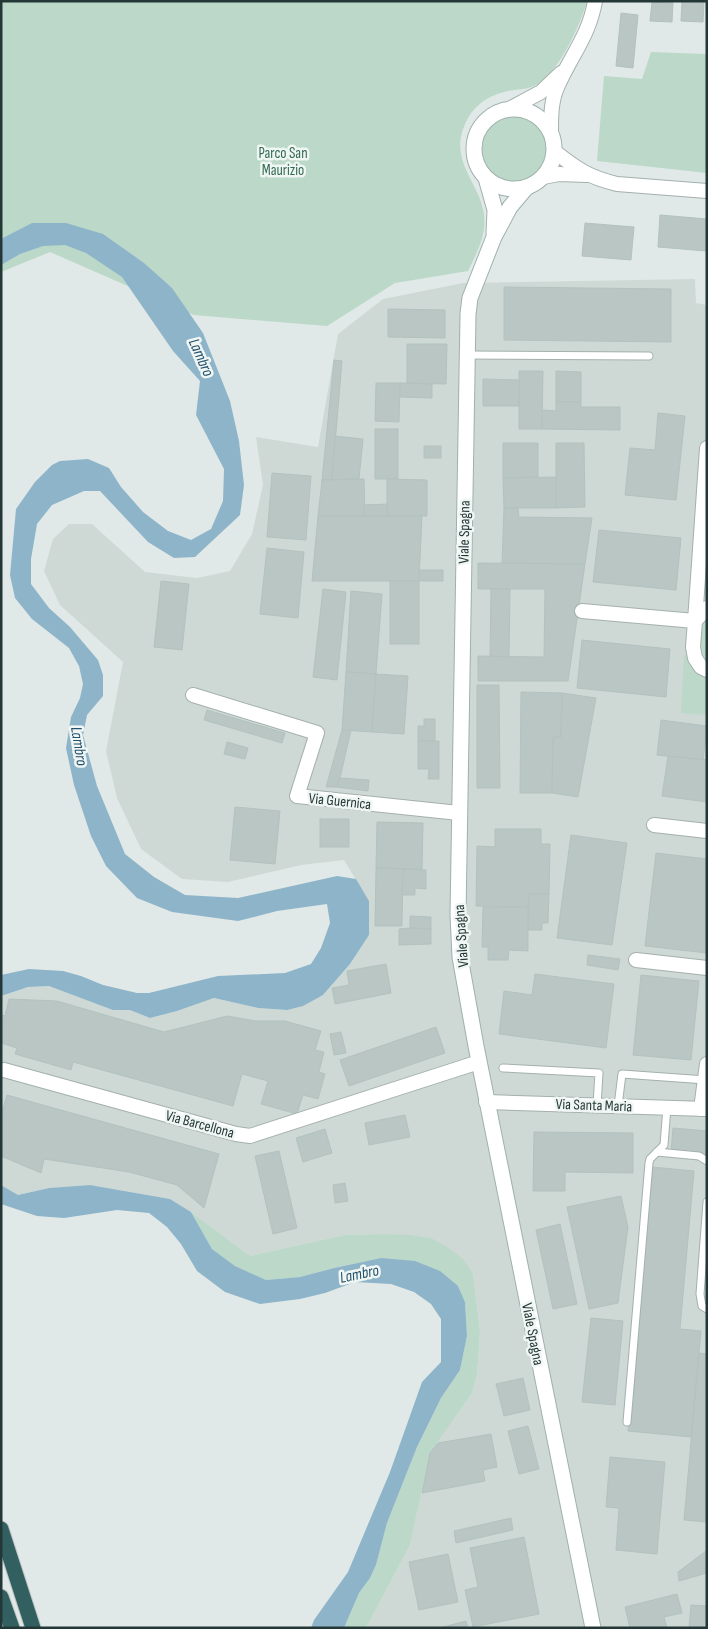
<svg xmlns="http://www.w3.org/2000/svg" width="708" height="1629" font-family="'Sofia Sans Condensed',sans-serif">
	<style>
		.built { fill: #ced9d6 }
		.green { fill: #bbd8c9 }
		.water { fill: #8eb4c9 }
		.building { fill: #b9c6c3; stroke: #b3c2bf }
		.lines { fill: none; stroke-linecap: round; stroke-linejoin: round }
		.lane-casing { stroke: #a4b0ae; stroke-width: 9 }
		.street-casing { stroke: #a4b0ae; stroke-width: 16 }
		.secondary-casing { stroke: #9eb1ad; stroke-width: 17 }
		.highway-casing { stroke: #bdc3c3; stroke-width: 17 }
		.lane { stroke: #fff; stroke-width: 7 }
		.street { stroke: #fff; stroke-width: 14 }
		.secondary { stroke: #fff; stroke-width: 15 }
		.highway { stroke: #326060; stroke-width: 15 }
		.labels { text-anchor: middle; stroke-width: 5; stroke-linejoin: round; paint-order: stroke }
		.park-label { font-size: 15px; fill: #326a52; stroke: #f0f6f4 }
		.street-label { font-size: 15px; fill: #233836; stroke: #f0f6f4 }
		.water-label { font-size: 16px; font-style: italic; fill: #24526c; stroke: #f0f6f4 }
	</style>
	<rect width="100%" height="100%" fill="#e0e9e7"/>
	<!-- built -->
	<polygon class="built" points="695,279 696,303 707,305 707,1628 366,1628 410,1545 430,1453 472,1393 477,1375 480,1332 473,1274 431,1238 385,1234 345,1235 250,1256 191,1212 170,1199 90,1185 49,1188 18,1195 1,1185 1,996 28,987 49,986 113,1009 130,1010 150,1018 177,1011 214,998 258,1008 287,1010 323,995 350,964 369,935 369,901 344,860 301,865 228,882 182,879 141,849 117,798 106,751 123,662 60,605 44,571 53,539 69,524 92,524 145,572 197,578 230,571 252,534 263,485 256,437 318,447 338,334 383,299 463,283"/>
	<!-- green -->
	<g class="green">
		<path d="M1,1h586c-7,25 -29,74 -53,85 -9,4 -17,3 -26,5 -16,3 -32,12 -40,27 -26,47 22,68 16,111 -2,15 -10,29 -16,42l-73,12 -68,43 -133,-11 -144,-63 -49,20z"/>
		<polygon points="651,52 707,54 707,173 597,161 604,76 642,79"/>
		<circle cx="514" cy="149" r="34"/>
		<path d="M707,616v45c-9,-12 -8,-31 0,-45z"/>
		<polygon points="684,654 707,681 707,715 681,713"/>
		<polygon points="191,1212 250,1256 345,1235 385,1234 409,1235 431,1238 447,1247 464,1260 473,1274 480,1332 477,1375 472,1393 430,1453 410,1545 366,1628 344,1628 359,1593 370,1578 376,1565 387,1523 417,1447 441,1398 460,1370 467,1336 465,1302 458,1286 381,1258 334,1268 300,1277 266,1280 235,1266 212,1249"/>
	</g>
	<!-- water -->
	<g class="water">
		<polygon points="32,223 66,223 103,234 144,263 172,288 203,333 230,401 239,441 244,485 240,515 195,557 174,558 148,542 100,491 84,491 52,505 37,524 31,559 31,584 49,608 70,627 98,660 103,675 103,696 87,715 83,735 97,786 125,854 154,877 185,895 238,898 337,876 356,879 369,901 369,935 350,964 323,995 303,1006 287,1010 258,1008 214,998 177,1011 150,1018 130,1010 113,1010 49,986 28,987 1,996 1,975 29,969 63,971 81,976 103,985 137,993 149,993 218,976 285,973 311,964 321,948 330,923 327,904 277,911 238,921 172,912 137,898 106,866 91,836 74,785 66,748 71,717 80,698 83,684 79,666 69,648 32,619 15,598 10,575 16,509 35,482 52,465 60,461 88,459 109,468 121,487 143,512 168,531 191,540 211,529 223,501 224,469 196,415 200,381 173,351 122,277 86,253 65,245 43,246 20,254 1,265 1,239"/>
		<polygon points="1,1185 18,1195 49,1188 90,1185 170,1199 191,1212 212,1249 235,1266 266,1280 300,1277 334,1268 381,1258 415,1261 440,1271 458,1286 465,1302 467,1336 460,1370 441,1398 417,1447 387,1523 376,1565 370,1578 359,1593 344,1628 311,1628 314,1620 348,1572 390,1472 422,1382 441,1362 441,1319 431,1304 414,1292 391,1284 355,1282 325,1293 300,1299 260,1304 225,1292 197,1271 181,1244 167,1227 149,1213 117,1210 64,1218 37,1216 1,1204"/>
	</g>
	<!-- building -->
	<g class="building">
		<polygon points="682,1 704,1 703,22 681,21"/>
		<polygon points="652,2 673,3 672,22 650,21"/>
		<polygon points="621,13 638,15 633,68 616,66"/>
		<polygon points="660,215 707,219 706,251 658,247"/>
		<polygon points="585,223 634,227 631,260 582,256"/>
		<polygon points="504,287 671,289 671,342 504,340"/>
		<polygon points="388,309 445,310 445,338 388,337"/>
		<polygon points="407,344 447,344 446,384 407,383"/>
		<polygon points="334,360 342,361 332,480 322,480"/>
		<polygon points="519,371 543,371 542,429 519,429"/>
		<polygon points="556,371 581,372 581,402 556,402"/>
		<polygon points="483,379 519,380 519,406 483,406"/>
		<polygon points="376,383 400,383 399,422 375,421"/>
		<polygon points="400,383 432,384 432,398 400,397"/>
		<polygon points="556,402 581,402 581,407 620,407 620,430 542,429 542,410 556,411"/>
		<polygon points="658,413 685,416 676,500 625,495 630,448 655,450"/>
		<rect x="375" y="429" width="23" height="50"/>
		<polygon points="335,436 363,439 359,479 332,480"/>
		<polygon points="503,443 538,443 538,477 503,478"/>
		<polygon points="556,443 584,443 585,507 556,508"/>
		<rect x="424" y="446" width="17" height="12"/>
		<polygon points="272,473 311,476 306,540 267,537"/>
		<polygon points="556,477 556,508 504,508 503,478"/>
		<polygon points="364,479 365,516 318,516 322,480"/>
		<polygon points="387,479 427,480 427,516 387,516"/>
		<polygon points="387,504 387,516 365,516 364,505"/>
		<polygon points="504,508 518,508 519,517 592,518 585,564 502,563"/>
		<polygon points="318,516 422,516 419,581 312,581"/>
		<polygon points="599,530 681,538 676,590 593,582"/>
		<polygon points="267,548 304,552 298,618 260,614"/>
		<polygon points="478,563 585,564 568,681 478,681 478,656 544,657 545,589 478,589"/>
		<rect x="419" y="570" width="24" height="11"/>
		<polygon points="161,581 189,584 182,650 154,647"/>
		<rect x="390" y="581" width="29" height="63"/>
		<polygon points="323,589 346,592 337,680 313,677"/>
		<polygon points="491,589 510,589 509,657 490,656"/>
		<polygon points="351,591 382,594 376,674 346,672"/>
		<polygon points="582,640 670,649 666,697 577,688"/>
		<polygon points="346,672 376,674 372,732 342,730"/>
		<polygon points="376,674 408,676 404,734 372,732"/>
		<polygon points="477,685 499,685 500,788 477,788"/>
		<polygon points="521,692 562,693 561,737 553,737 552,793 520,793"/>
		<polygon points="562,693 596,698 578,797 552,793 553,737 561,737"/>
		<polygon points="207,710 285,733 282,743 204,720"/>
		<polygon points="424,719 435,719 435,741 418,741 418,726 424,726"/>
		<polygon points="661,720 707,726 703,760 657,755"/>
		<polygon points="342,730 351,730 340,778 336,787 326,787"/>
		<polygon points="418,741 439,741 439,779 428,779 429,769 418,769"/>
		<polygon points="227,742 248,748 245,759 224,754"/>
		<polygon points="668,756 707,760 707,802 662,796"/>
		<polygon points="340,778 369,780 368,791 336,787"/>
		<polygon points="235,807 280,811 275,864 230,860"/>
		<rect x="320" y="819" width="29" height="28"/>
		<polygon points="377,822 423,823 422,869 376,868"/>
		<polygon points="495,829 541,829 541,844 550,844 549,894 529,894 528,907 476,906 477,846 495,847"/>
		<polygon points="571,835 627,843 612,945 557,938"/>
		<polygon points="656,853 707,859 707,953 645,946"/>
		<polygon points="376,868 403,869 402,926 375,926"/>
		<polygon points="403,869 426,870 426,889 415,888 415,895 402,895"/>
		<polygon points="529,894 549,894 548,923 542,923 542,930 528,930"/>
		<polygon points="483,907 528,907 528,951 509,950 508,960 488,960 488,947 482,947"/>
		<polygon points="410,916 431,917 431,929 410,928"/>
		<polygon points="410,928 431,929 431,944 399,945 399,929"/>
		<polygon points="588,955 620,959 618,970 587,965"/>
		<polygon points="386,964 391,993 335,1004 332,988 349,985 347,971"/>
		<polygon points="535,974 614,984 606,1048 499,1034 504,991 532,995"/>
		<polygon points="641,975 699,981 691,1060 633,1055"/>
		<polygon points="9,999 57,1001 164,1032 227,1016 256,1021 285,1021 321,1031 315,1050 324,1052 319,1072 325,1074 318,1099 303,1095 297,1114 261,1104 268,1081 242,1074 233,1106 73,1062 71,1070 15,1054 17,1048 1,1043 1,1015 5,1016"/>
		<polygon points="436,1027 445,1053 349,1086 340,1060"/>
		<polygon points="341,1032 346,1053 334,1055 330,1034"/>
		<polygon points="7,1095 219,1154 204,1208 177,1185 129,1172 44,1159 41,1173 1,1156 1,1115"/>
		<polygon points="405,1115 410,1137 369,1145 365,1123"/>
		<polygon points="673,1128 707,1131 707,1155 671,1152"/>
		<polygon points="325,1129 332,1153 303,1162 296,1138"/>
		<polygon points="534,1132 633,1133 633,1173 565,1172 565,1191 533,1191"/>
		<polygon points="279,1151 297,1228 273,1234 255,1156"/>
		<polygon points="652,1167 694,1171 680,1329 701,1331 691,1437 628,1431"/>
		<polygon points="345,1183 348,1201 335,1203 333,1185"/>
		<polygon points="621,1196 628,1227 618,1303 589,1309 567,1207"/>
		<polygon points="560,1224 577,1304 553,1309 536,1230"/>
		<polygon points="591,1318 623,1321 615,1405 582,1402"/>
		<polygon points="699,1353 707,1354 707,1522 684,1520"/>
		<polygon points="523,1378 530,1410 504,1416 496,1384"/>
		<polygon points="528,1426 539,1469 519,1474 508,1431"/>
		<polygon points="491,1434 497,1467 483,1470 485,1481 422,1493 430,1453 438,1443"/>
		<polygon points="610,1457 665,1462 657,1554 616,1550 619,1508 606,1507"/>
		<polygon points="511,1518 513,1530 456,1543 454,1531"/>
		<polygon points="524,1537 539,1614 473,1627 465,1590 478,1587 470,1548"/>
		<polygon points="706,1551 707,1573 679,1581 678,1572"/>
		<polygon points="448,1554 458,1602 419,1610 409,1562"/>
		<polygon points="677,1594 682,1613 664,1617 667,1628 630,1628 625,1607"/>
		<polygon points="691,1605 707,1606 707,1628 689,1628"/>
		<polygon points="466,1621 468,1628 439,1628"/>
	</g>
	<g class="lines">
		<!-- lane casing -->
		<g class="lane-casing">
			<g id="lane">
				<polyline points="467,355 649,356"/>
				<polyline points="503,1068 599,1073 597,1105"/>
				<polyline points="618,1106 622,1074 706,1080"/>
				<polyline points="657,1152 699,1156 707,1161"/>
				<polyline points="707,1202 700,1294 702,1306 707,1309"/>
				<polyline points="627,1422 649,1163 650,1159 664,1145 667,1107"/>
			</g>
		</g>
		<!-- street casing -->
		<g class="street-casing">
			<g id="street">
				<polyline points="511,108 541,92 561,73"/>
				<path d="M551,132c0,-14 0,-29 5,-42 13,-32 33,-53 39,-89"/>
				<path d="M554,151c23,18 34,26 63,33l90,7"/>
				<polyline points="543,177 559,174 587,175"/>
				<polyline points="707,608 695,621 693,647 695,658 701,667 707,670"/>
				<polyline points="582,611 695,621 707,448"/>
				<polyline points="193,695 317,733 297,796 459,813"/>
				<polyline points="654,825 707,831"/>
				<polyline points="636,960 707,968"/>
				<polyline points="4,1070 236,1134 250,1136 479,1062"/>
				<polyline points="486,1102 707,1109"/>
				<polyline points="701,1109 707,1064"/>
			</g>
		</g>
		<!-- secondary casing -->
		<g class="secondary-casing">
			<g id="secondary">
				<circle cx="514" cy="149" r="40"/>
				<polyline points="486,178 495,210 494,233"/>
				<polyline points="527,187 510,207 494,237 470,298 468,314 458,915 460,957 476,1046 593,1628"/>
			</g>
		</g>
		<!-- highway casing -->
		<g class="highway-casing">
			<g id="highway">
				<polyline points="1,1529 33,1628"/>
				<polyline points="1,1597 12,1628"/>
			</g>
		</g>
		<!-- lane -->
		<use href="#lane" class="lane"/>
		<!-- street -->
		<use href="#street" class="street"/>
		<!-- secondary -->
		<use href="#secondary" class="secondary"/>
		<!-- highway -->
		<use href="#highway" class="highway"/>
	</g>
	<g class="labels">
		<!-- park labels -->
		<g class="park-label">
			<text x="283" y="158">Parco San<tspan x="283" dy="17">Maurizio</tspan></text>
		</g>
		<!-- street labels -->
		<g class="street-label">
			<text transform="translate(464 532) rotate(-89)" y="5">Viale Spagna</text>
			<text transform="translate(340 801) rotate(6)" y="5">Via Guernica</text>
			<text transform="translate(461 936) rotate(-94)" y="5">Viale Spagna</text>
			<text transform="translate(594 1105) rotate(2)" y="5">Via Santa Maria</text>
			<text transform="translate(200 1124) rotate(15)" y="5">Via Barcellona</text>
			<text transform="translate(533 1334) rotate(79)" y="5">Viale Spagna</text>
		</g>
		<!-- water labels -->
		<g class="water-label">
			<text transform="translate(202 357) rotate(66)" y="6">Lambro</text>
			<text transform="translate(80 746) rotate(81)" y="6">Lambro</text>
			<text transform="translate(359 1273) rotate(-12)" y="6">Lambro</text>
		</g>
	</g>
	<!-- border -->
	<rect width="708" height="1629" fill="none" stroke="#233836" stroke-width="5"/>
</svg>
